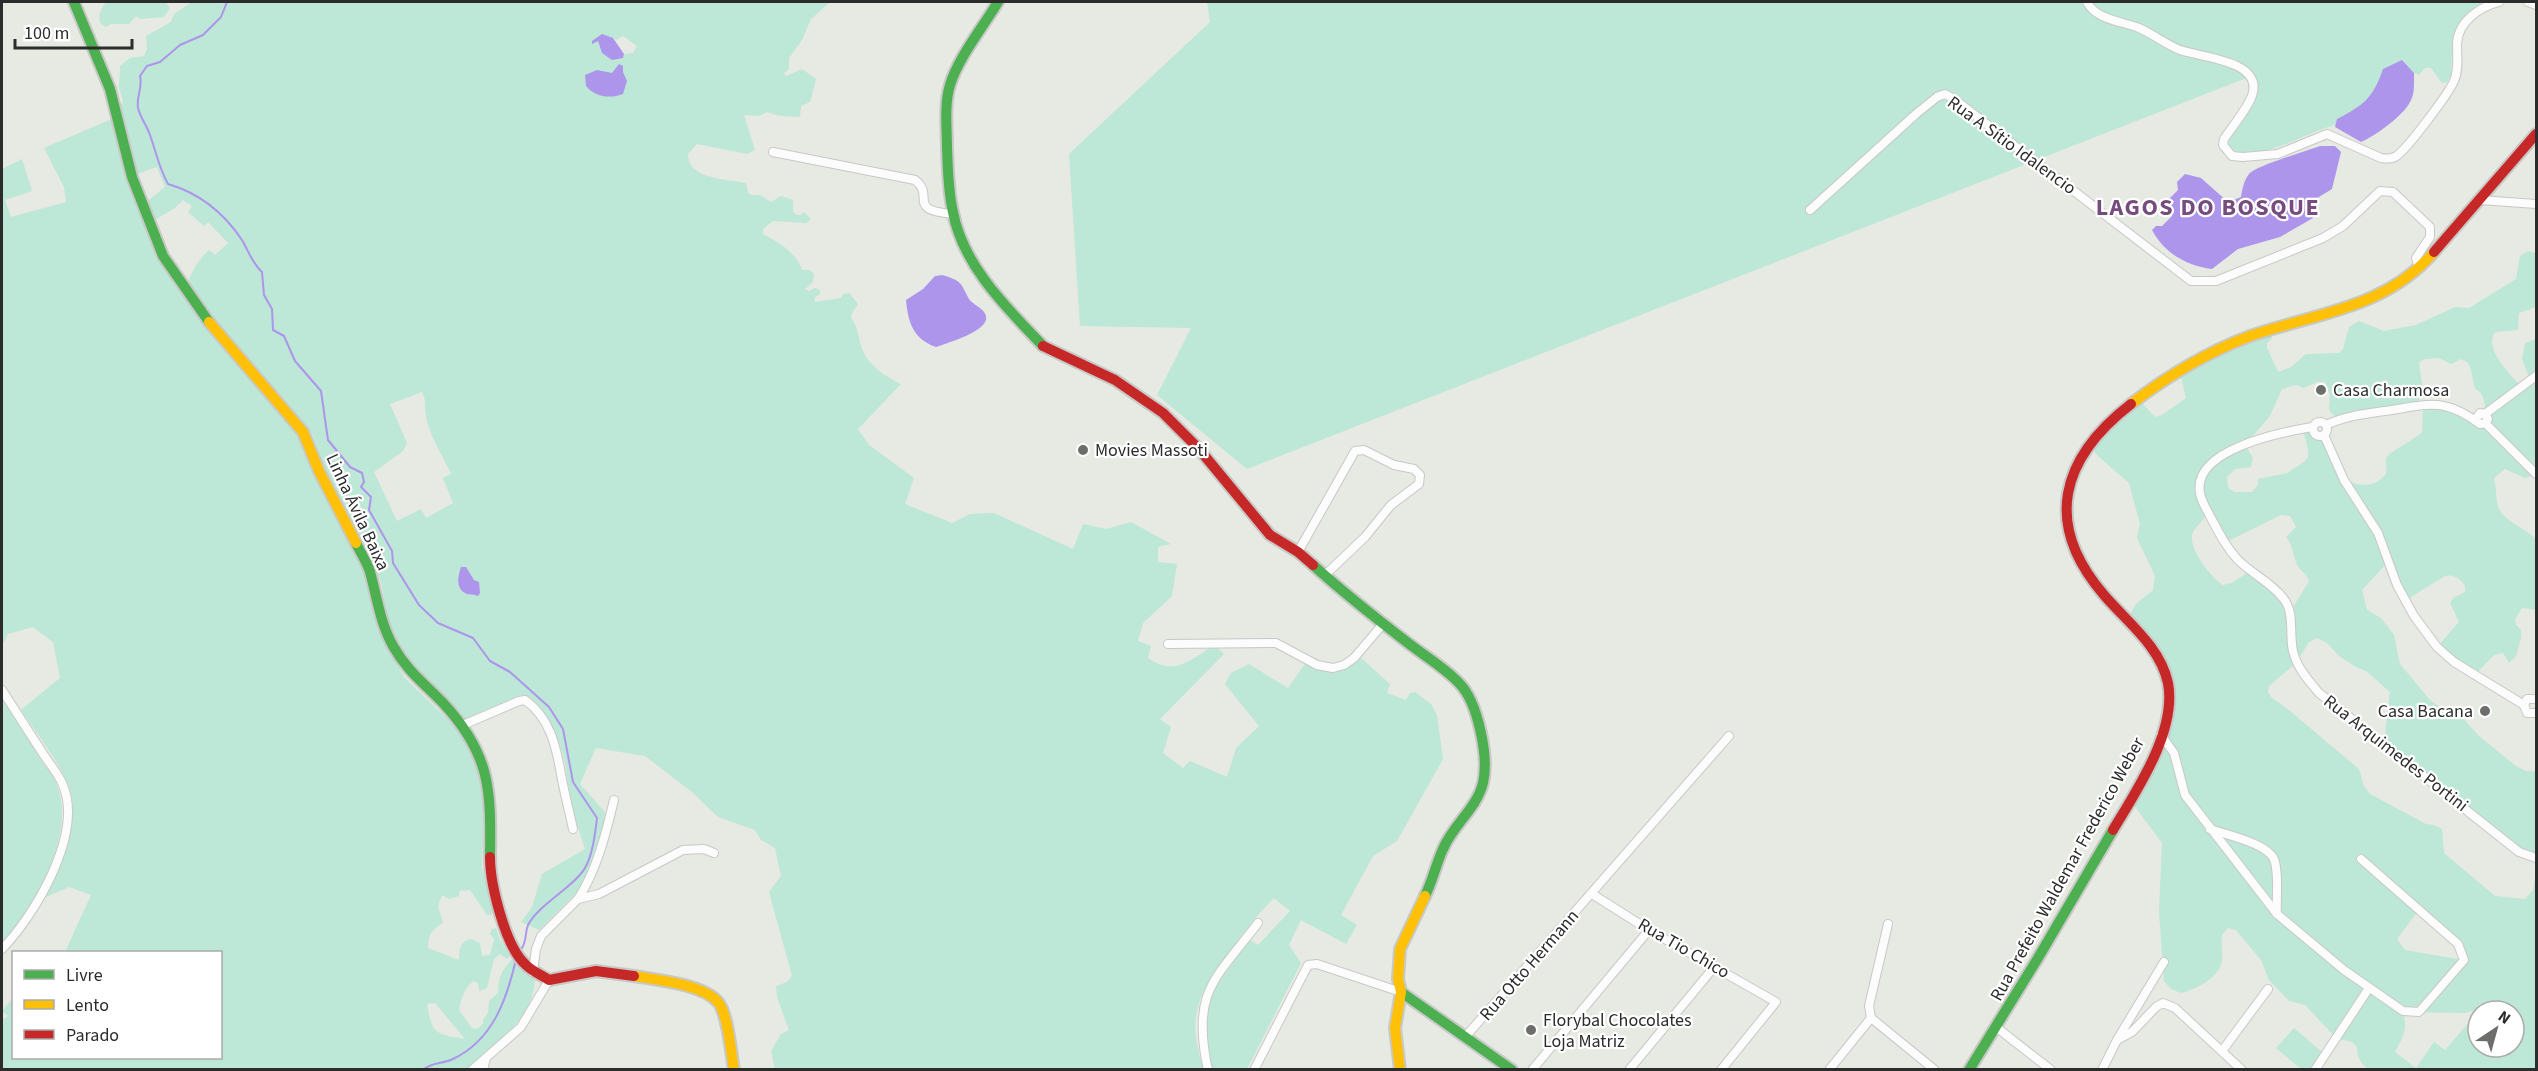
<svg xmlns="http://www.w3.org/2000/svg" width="2538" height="1071" font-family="'Source Sans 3',sans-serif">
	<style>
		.green { fill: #bde7d6; fill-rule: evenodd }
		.water { fill: #ad95eb }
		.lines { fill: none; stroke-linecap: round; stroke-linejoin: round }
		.stream { stroke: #ad95eb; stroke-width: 2 }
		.street-casing { stroke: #c8c8c7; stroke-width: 10 }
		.fast-casing { stroke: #c8c8c7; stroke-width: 14 }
		.slow-casing { stroke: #c8c8c7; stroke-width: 14 }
		.jam-casing { stroke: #c8c8c7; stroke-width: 14 }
		.street { stroke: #fbfcfb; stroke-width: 8 }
		.fast { stroke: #4caf50; stroke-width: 10 }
		.slow { stroke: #ffc107; stroke-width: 10 }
		.jam { stroke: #c62828; stroke-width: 10 }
		.poi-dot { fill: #6d6e6c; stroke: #fff; stroke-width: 2 }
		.labels { text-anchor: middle; stroke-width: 4.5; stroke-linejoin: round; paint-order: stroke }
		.street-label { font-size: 18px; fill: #2c2c2c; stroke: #fff }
		.poi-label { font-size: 18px; fill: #2c2c2c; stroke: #fff; text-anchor: start }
		.district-label { font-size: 24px; font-weight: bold; letter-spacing: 1.5px; fill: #754c7d; stroke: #fff }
	</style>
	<rect width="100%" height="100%" fill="#e6eae2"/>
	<!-- green -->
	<g class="green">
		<path d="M107,2h58l5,6 -6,9 -24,2 -4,-3 -7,8h-18l-5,3 -6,-4c-2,-7 1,-17 7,-21z"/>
		<path d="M192,2h638l-19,17 -9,21 -13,18v11l-5,4 2,3 16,-7 14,10 -6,23 -9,4 -1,11c-12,-1 -21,0 -33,-5l-8,4 -15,-1 11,35 -8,4 -50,-10 -9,10c-1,25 39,25 58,29l2,10 4,2h8l11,7 10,-6 12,4v11l3,4h4l4,-3 7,7 -5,4 -33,-2 -10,8v5c15,8 34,19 39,36h8l4,4 -1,8 -8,7 4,2 6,-3 5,2v4l-5,3v5l26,-4 2,-4 6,-1 9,11 -6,9 -1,5c8,10 7,20 11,31 7,17 23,27 39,35l-43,45 11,16 45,33 -9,26 47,19 18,-9 24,-1 79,36 10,-25 23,5 25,-7 40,22 -13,3v15l19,2 -5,32 -29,27 -5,18 13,5 -3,12c26,19 43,2 66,-13l10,9 -64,65 11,8 -8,26 20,15 7,-7 37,16 9,-29 23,-22 -34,-42 6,-11 18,-9 39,24 17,-24c28,11 29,6 55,-7l30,27 -3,9 19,7 4,-7 5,-1 16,12 6,11 6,44 -46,82 -24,15 -32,59 16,10 -11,19 -45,-24 -12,25 12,18 -54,106h-35c-15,-64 0,-79 38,-129l8,5 32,-34 -16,-13c-17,17 -30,34 -44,53 -31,41 -45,66 -26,118h-429l-4,-18 10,-17 8,-4 -12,-33 -1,-11 11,-4 5,-6 -23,-84 12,-16 -6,-28 -14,-8 -6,-10 -37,-13 -26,-25 -47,-36 -49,-8 -16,36 25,28 -1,17 -20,56 -45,45 -18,-8 11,-15 10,-33 43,-25c-5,-16 -11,-32 -14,-49 -4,-15 -4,-32 -8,-46 -6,-20 -22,-50 -42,-59l-58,26 -47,-50 -15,-19 -13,-32 -7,-38 -56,-112 -13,-36 -75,-84 -49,-67c4,-13 11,-24 21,-33l6,5 13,-12 -20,-21 -4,4 -16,-14 4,-6 -9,-6 -8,8 -22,13 -8,-18 20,-16 -8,-20 -20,7 -17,-68 3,-5 -4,-13 1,-22 10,-8 14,-2 3,-7 -1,-13 25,-14 3,-8zM623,36l14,10 -4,7 -9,1 -1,4 -21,-5 -4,-12 15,-3 3,2zM422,392c5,9 2,14 4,24 3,19 17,40 25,58l-8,4 10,25 -27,15 -5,-9 -24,12 -23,-49 29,-21 4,-8 -17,-39z"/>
		<path d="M1207,2h1276c-36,21 -29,38 -32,74l-4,6 -5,1 -11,-15h-6l-6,7 -5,-2 -12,-13 -41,47 -24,12 -1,6c-25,4 -86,45 -109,20l1,-4 28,-44 2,-6 -4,-16 -1007,394 -90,-74 34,-67 -111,-2 -11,-172 141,-132z"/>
		<path d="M114,118l15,67 27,68 10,18 42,59 93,109 20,49 42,80 15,60 26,49 54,52 19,39 7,40 -2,59 12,47 -7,1 -17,-25 -11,1v5l-10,3 -7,-4 -4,11 5,17c-12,7 -15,12 -15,25l31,12c1,-12 0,-18 12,-21l9,4 2,13 8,-1 4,-16 -4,-5 2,-5 4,-1 4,12 10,15 -3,4 -7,-5 -6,5 -7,29 -8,3 -1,-8 -4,-2c-9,5 -13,18 -15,29l13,18 5,1 6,-5v-4l5,-7 1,-12 9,-8c0,-15 4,-25 16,-35l10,13 11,9c-2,40 -41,65 -69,90l-35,-1 -4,-3 -4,4 -421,-1v-49l6,-4 -6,-5 11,-13 1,60h206v-106h-155l26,-57 -22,-8 -23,10c14,-32 34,-72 24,-107 -7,-23 -35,-59 -49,-80l39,-32 -7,-36 -20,-15 -25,7 -6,12v-477l20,-10 10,32 -27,9 6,17 55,-15 -2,-15 -20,-39zM435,1003l30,36c-29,-5 -33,-4 -38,-35z"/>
		<path d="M2528,251l8,2v54l-17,6 -1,17 -23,2c-12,17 15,41 26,55l9,-7 -8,-21 3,-16 11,-4v135l-11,4 -20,-9 -11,9c2,8 2,17 3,25 4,19 29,24 39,37v70l-14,-2 -7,11 1,6 5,5v8l-5,18 -7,7 -6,-10 -9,2 -20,21 -37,-29 22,-25 -9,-19 3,-5 12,-6v-6c-5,-8 -13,-13 -22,-9l-38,24 -16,-40 -27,29 5,20 14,8 13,17 6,29 30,36 15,11 16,5 18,20 37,30 10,5h10v87l-17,-6 -135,-109 6,-51 -24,-21 -10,-4 -17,-11 -12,-13 -10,-5 -8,4 -13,21 -27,23 -1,6 3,5 19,14 69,58 5,17 6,8 56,30 8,1 8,4 2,24 51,43 30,3 8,-9 3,-18v197l-165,1c-10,-4 -14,-14 -14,-23l-5,-5 -16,-4 -31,-33 -16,-4 -20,-21 -8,-20 -25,-30 -8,-2 -6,7c-1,9 1,17 0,25 -2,18 -26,29 -41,33l-10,-4 -7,-8 -5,-69 3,-69 -26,-35 -1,-8 26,-65 5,-62 -39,-53 9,-16 17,-14 2,-14 -18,-38 3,-14 -11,-41 -31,-27 -5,-6 -1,-9 48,-40 15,16 7,-2 24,-17 -6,-26 93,-43 -1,9 -5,5v5l11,24 13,-5 15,-13 33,-1 4,-4 6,-22 10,-6 25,10 32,-6 39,-18 14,1 47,-29 4,-23zM2439,358l12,6 10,-5c13,4 10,19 14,29 2,3 6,4 7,7 4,9 3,20 1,29l-43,-19 -10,-1 -7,5 -1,23c-7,8 -35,20 -36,27 -1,5 1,10 0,15 -13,15 -26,12 -42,6l-23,-44 -6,-1 -3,-5 -8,1c0,9 9,23 1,30 -6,5 -12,7 -17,12l-30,6v6l-6,7h-17l-7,-4 -1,-11 8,-8 16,-2 2,-9 -8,-13 25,-29 12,-27 14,-4 8,3 13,-6h8l5,13 -1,15 8,9 81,-15 4,-20 -3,-21 5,-4zM2208,513l16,30 57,-28 9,1 6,11 -10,10c9,10 6,23 14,32 4,5 7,5 9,12l-19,31 -12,-21 -30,-19 -16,11 -9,2c-12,-7 -37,-39 -30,-53 4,-6 11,-13 15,-19zM2418,911l40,33 5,16 -58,-10 -8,-11zM2480,1009l-1,2h35v36h-36v-35l-33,38 -11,-8 -18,26 -21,-16c8,-14 13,-24 8,-40l62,1z"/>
		<path d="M2,697c13,21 26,42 39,63 6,9 14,18 17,28 17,49 -24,119 -56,155z"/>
		<polygon points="2294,1028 2323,1053 2311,1069 2301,1069 2276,1048"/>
	</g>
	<!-- water -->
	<g class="water">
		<polygon points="602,34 613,38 624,54 623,58 612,60 602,53 598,41 592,44 592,41"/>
		<path d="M2402,60l12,13c0,10 1,21 -4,29 -7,14 -35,34 -49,40l-26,-15 2,-8c27,-14 36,-21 46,-50z"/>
		<path d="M619,64l4,2v6l4,9 -4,13c-13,5 -28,3 -37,-8l-1,-11 12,-5 15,3z"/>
		<path d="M2320,146h15l6,6 -9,37 -18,11 -1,18 -33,19 -42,12 -26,20c-25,-3 -48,-16 -60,-39l4,-4h6l10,-10 -3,-17 9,-9 -1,-8 8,-8 16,4 27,24 13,-5c1,-7 3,-17 8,-23 6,-8 58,-23 71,-28z"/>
		<path d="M942,275c20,6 18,7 27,24 4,6 15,9 17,17 4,15 -39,27 -50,31 -23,-8 -28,-25 -30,-47l17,-11 12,-13z"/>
		<path d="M461,567h5l8,13 5,2 1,11 -2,3c-4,-2 -7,-1 -11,-2 -12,-5 -9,-18 -6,-27z"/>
	</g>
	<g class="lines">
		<!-- stream -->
		<g class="stream">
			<path d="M227,2l-6,15 -18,18 -23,10 -20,17 -13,4 -7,10c3,12 -4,20 -2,32 2,9 9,18 12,27 6,17 9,33 18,49 31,9 56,29 74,56 7,12 10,23 20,32l2,23 8,14 1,21 11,6 11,25 26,30 7,49 22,27 12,6 2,9 -3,5 10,10 -2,13 23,41 1,12 26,42 19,18 35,15 17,23 20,11 39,35 14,22 10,53 24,36c-2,16 -4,36 -12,50 -11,19 -46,36 -57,57 -4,10 0,16 -8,26"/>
			<path d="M423,1070c8,-8 20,-6 30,-11 40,-19 54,-60 63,-100"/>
		</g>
		<!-- street casing -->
		<g class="street-casing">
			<g id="street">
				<path d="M2087,2c9,18 35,19 52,26 14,6 26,16 41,22 19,7 80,10 73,42 -2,12 -21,35 -29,47l-1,6 9,11 11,1 35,-3 49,-20 54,24c5,1 9,1 14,-1 11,-6 54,-64 59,-76 5,-11 3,-25 3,-37 1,-23 23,-37 42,-42"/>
				<polyline points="2528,2 2536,5"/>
				<path d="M773,152l142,28c21,16 -10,30 38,34"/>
				<polyline points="2480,200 2536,204"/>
				<polyline points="1810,210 1916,114 1937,97 1945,94 1954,99 2191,281 2216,281 2323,238 2343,226 2380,191 2393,192 2430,227 2430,237 2416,258 2419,268"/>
				<polyline points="2485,414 2536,376"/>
				<circle cx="2320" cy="429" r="7"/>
				<polyline points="2485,423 2536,474"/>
				<path d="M2326,425c19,-9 38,-11 59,-14 43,-6 57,-15 95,13l5,-1 3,-4 -3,-5 -5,-1 -4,6"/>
				<path d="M2312,427c-29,5 -120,22 -112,66 1,8 7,17 11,25 8,15 15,29 27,42 14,14 33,22 45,38 12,14 6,35 10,53 4,17 15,29 26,42l200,159 17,6"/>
				<polyline points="2324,435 2344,480 2378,533 2397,585 2414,616 2437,647 2454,662 2524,705"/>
				<polyline points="1298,552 1355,451 1364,450 1394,465 1414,469 1420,475 1419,484 1391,505 1365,537 1324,576"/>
				<polyline points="1168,644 1276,643 1317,665 1333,668 1344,665 1354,658 1383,624"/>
				<path d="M2,690c13,20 26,41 40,62 6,10 15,20 20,31 23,49 -27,132 -60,166"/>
				<polyline points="2536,699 2527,699 2524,705 2527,713 2536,713"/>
				<path d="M463,725l56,-24 6,-1c25,18 31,46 36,74 3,18 8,36 12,55"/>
				<polyline points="2161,735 2174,753 2185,795 2277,914 2344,970 2403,1011 2419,1012 2464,960 2458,944 2361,859"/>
				<path d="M2210,829c17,6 61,15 65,33 4,16 1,36 2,52"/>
				<polyline points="1592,894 1649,930 1776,1002 1721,1070"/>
				<path d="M578,899c19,-29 28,-66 36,-99"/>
				<polyline points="533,972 536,949 541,936 578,899 599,894 683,850 704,849 714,853"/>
				<polyline points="1871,1018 1935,1070"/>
				<polyline points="1996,1027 2051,1070"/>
				<polyline points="1466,1036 1729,736"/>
				<polyline points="2117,1040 2164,962"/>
				<polyline points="2222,1051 2268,989"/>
				<polyline points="472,1070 521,1027 549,980"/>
				<polyline points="483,1070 486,1058"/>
				<path d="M1208,1070c-17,-77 6,-90 50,-147"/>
				<polyline points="1254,1070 1308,965 1317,964 1401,992"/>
				<polyline points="1532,1070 1649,930"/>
				<polyline points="1629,1070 1715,966"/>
				<polyline points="1829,1070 1871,1018 1869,1006 1888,924"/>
				<polyline points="2102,1070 2117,1040 2132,1032 2156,1007 2163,1003 2175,1008 2242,1070"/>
				<polyline points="2315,1070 2369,988"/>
			</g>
		</g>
		<!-- fast casing -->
		<g class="fast-casing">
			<g id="fast">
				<polyline points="74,2 110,89 132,177 163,256 209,322"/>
				<path d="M998,2c-15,25 -40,56 -48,83 -6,20 -3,43 -3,63 1,22 1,43 6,64 10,54 54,96 90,134"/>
				<path d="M356,543c4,9 11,19 14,29 7,25 10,51 23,74 14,25 32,38 51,58 47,51 47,87 46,153"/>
				<path d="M1313,565c32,29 65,55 99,81 16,12 34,23 47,37 19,19 30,74 24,100 -6,25 -30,42 -40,66 -7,15 -10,31 -18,47"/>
				<polyline points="1401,992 1512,1070"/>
				<polyline points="1969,1070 2038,958 2113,830"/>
			</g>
		</g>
		<!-- slow casing -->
		<g class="slow-casing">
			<g id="slow">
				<polyline points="209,322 303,432 319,471 356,543"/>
				<path d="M2131,404c35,-27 77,-52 119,-68 66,-23 135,-27 184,-84"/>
				<path d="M634,976c23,4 68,8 84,26 10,12 13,51 16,68"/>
				<polyline points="1400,1070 1395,1028 1401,992 1398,979 1400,949 1425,896"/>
			</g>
		</g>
		<!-- jam casing -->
		<g class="jam-casing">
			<g id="jam">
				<polyline points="2434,252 2536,134"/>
				<polyline points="1043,346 1115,380 1163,413 1199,449 1270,535 1298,552 1313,565"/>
				<path d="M2113,830c24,-40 64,-99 55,-147 -8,-37 -41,-61 -64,-88 -61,-71 -44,-136 27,-191"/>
				<path d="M490,857c0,26 15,90 36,108 6,6 15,10 23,15l47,-9 38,5"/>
			</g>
		</g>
		<!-- street -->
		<use href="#street" class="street"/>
		<!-- fast -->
		<use href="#fast" class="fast"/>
		<!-- slow -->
		<use href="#slow" class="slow"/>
		<!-- jam -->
		<use href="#jam" class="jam"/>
	</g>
	<!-- markers -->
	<g class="poi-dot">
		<circle cx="2321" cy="390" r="6"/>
		<circle cx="1083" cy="450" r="6"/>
		<circle cx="2485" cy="711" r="6"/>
		<circle cx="1531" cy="1030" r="6"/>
	</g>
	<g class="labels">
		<!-- street labels -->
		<g class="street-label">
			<text transform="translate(2012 145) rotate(36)" y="6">Rua A Sítio Idalencio</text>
			<text transform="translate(358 512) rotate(65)" y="6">Linha Ávila Baixa</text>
			<text transform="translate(2396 753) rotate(38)" y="6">Rua Arquimedes Portini</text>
			<text transform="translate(2067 869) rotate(-61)" y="6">Rua Prefeito Waldemar Frederico Weber</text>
			<text transform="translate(1684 948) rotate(30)" y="6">Rua Tio Chico</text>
			<text transform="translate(1529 965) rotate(-49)" y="6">Rua Otto Hermann</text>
		</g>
		<!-- poi labels -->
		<g class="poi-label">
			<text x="2333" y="396">Casa Charmosa</text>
			<text x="1095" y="456">Movies Massoti</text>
			<text x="2473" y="717" text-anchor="end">Casa Bacana</text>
			<text x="1543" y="1026">Florybal Chocolates<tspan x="1543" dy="21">Loja Matriz</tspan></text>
		</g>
		<!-- district labels -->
		<g class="district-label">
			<text x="2208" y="215">LAGOS DO BOSQUE</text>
		</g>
	</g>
	<!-- border -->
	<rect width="2538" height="1071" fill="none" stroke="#2c2c2c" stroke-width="6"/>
	<!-- legend -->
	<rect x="12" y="951" width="210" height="108" fill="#ffffff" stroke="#ababab" stroke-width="1.5"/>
	<rect x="24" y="970" width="30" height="9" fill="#4caf50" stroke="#ababab" stroke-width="1.5"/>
	<text x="66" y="981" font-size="18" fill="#2c2c2c">Livre</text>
	<rect x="24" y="1000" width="30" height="9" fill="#ffc107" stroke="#ababab" stroke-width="1.5"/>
	<text x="66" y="1011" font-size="18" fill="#2c2c2c">Lento</text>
	<rect x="24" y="1030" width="30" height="9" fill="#c62828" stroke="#ababab" stroke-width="1.5"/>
	<text x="66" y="1041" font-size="18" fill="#2c2c2c">Parado</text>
	<!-- north arrow -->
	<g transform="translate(2496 1029) rotate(36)"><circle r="28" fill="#ffffff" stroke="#ababab" stroke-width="1.5"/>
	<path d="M0-4.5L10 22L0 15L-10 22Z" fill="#6d6e6c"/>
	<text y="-9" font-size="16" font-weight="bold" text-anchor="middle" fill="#2c2c2c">N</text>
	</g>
	<!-- scale -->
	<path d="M15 39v9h117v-9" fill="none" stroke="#2c2c2c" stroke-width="3"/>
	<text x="24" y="39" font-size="18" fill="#2c2c2c" stroke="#ffffff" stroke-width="4.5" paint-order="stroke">100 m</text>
</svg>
